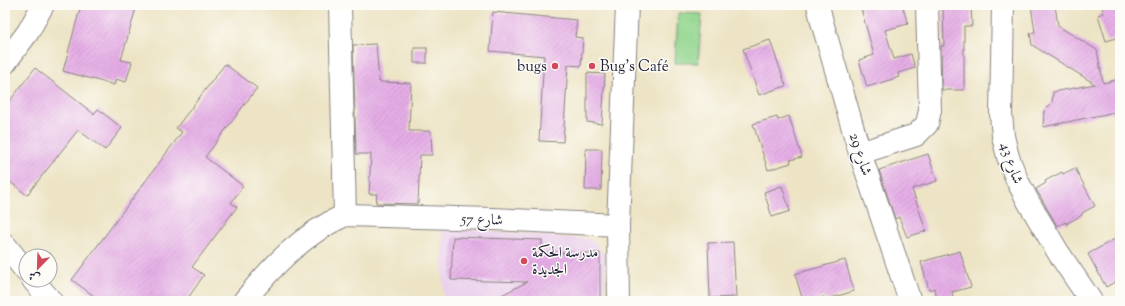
<svg xmlns="http://www.w3.org/2000/svg" width="1125" height="306" font-family="'Sorts Mill Goudy',Amiri,serif">
	<style>
		.built { fill: #ead1ec }
		.park { fill: #93d68f; stroke: #5a7c65 }
		.building { fill: url(#building-hatch) }
		.lines { fill: none; stroke-linecap: round; stroke-linejoin: round }
		.minor-casing { stroke: #888380; stroke-width: 24 }
		.minor { stroke: #fff; stroke-width: 22 }
		.poi-dot { fill: #d1495b; stroke: #fdfcf7; stroke-width: 1.5 }
		.labels { text-anchor: middle; stroke-width: 3; stroke-linejoin: round; paint-order: stroke }
		.poi-label { font-size: 15px; fill: #22223b; stroke: #fdfcf7; text-anchor: start }
		.street-label { font-size: 15px; fill: #22223b; stroke: #fdfcf7 }
	</style>
	<defs>
		<pattern id="building-hatch" width="6" height="6" patternUnits="userSpaceOnUse"><rect width="6" height="6" fill="#e5ade6"/><path d="M-1 1l2-2M0 6l6-6M5 7l2-2" fill="none" stroke="#c495c6"/></pattern>
	</defs>
	<rect width="100%" height="100%" fill="#fdfcf7"/>
	<filter id="ink" filterUnits="userSpaceOnUse"><feTurbulence type="fractalNoise" baseFrequency=".025" numOctaves="2"/><feDisplacementMap in="SourceGraphic" scale="8" xChannelSelector="R" yChannelSelector="G"/><feConvolveMatrix kernelMatrix="1 2 1 2 8 2 1 2 1" color-interpolation-filters="sRGB"/></filter>
	<filter id="wash" filterUnits="userSpaceOnUse"><feTurbulence type="fractalNoise" baseFrequency=".012" numOctaves="4" result="noise"/><feDisplacementMap in="SourceGraphic" scale="16" xChannelSelector="R" yChannelSelector="G"/><feGaussianBlur stdDeviation="0.9" result="paint"/><feColorMatrix in="noise" values="0 0 0 0 0 0 0 0 0 0 0 0 0 0 0 0 0 1.4 0 .05"/><feComposite in="paint" operator="in"/></filter>
	<g filter="url(#wash)">
		<rect width="100%" height="100%" fill="#ede4c5"/>
		<!-- built -->
		<polygon class="built" points="443,227 588,239 596,243 605,256 605,301 443,301"/>
		<!-- park -->
		<polygon class="park" points="678,13 702,14 698,63 675,63"/>
		<g id="blocks">
			<!-- building -->
			<g class="building">
				<polygon points="81,5 137,5 121,60 132,62 126,82 116,79 114,85 63,71"/>
				<polygon points="860,5 902,5 908,24 885,30 894,59 911,54 915,68 898,73 899,77 867,87 859,60 874,55"/>
				<polygon points="943,5 971,5 972,26 964,26 964,90 942,90 941,46 944,46"/>
				<polygon points="1031,5 1055,5 1058,26 1097,50 1103,83 1120,79 1120,111 1043,127 1044,111 1052,103 1053,92 1095,84 1032,45 1030,33 1035,32"/>
				<polygon points="1101,5 1120,5 1120,37 1106,41 1098,15 1104,13"/>
				<polygon points="493,12 577,20 575,37 583,38 581,66 568,65 563,142 539,141 544,56 490,51"/>
				<polygon points="770,40 786,86 759,95 743,49"/>
				<polygon points="376,44 379,82 411,83 409,131 431,131 432,155 420,155 418,204 376,203 377,194 369,194 371,154 356,154 353,45"/>
				<rect x="414" y="48" width="13" height="15"/>
				<polygon points="225,64 257,88 205,157 243,186 231,203 237,207 192,267 204,275 186,301 101,301 72,280 182,132 176,128"/>
				<polygon points="35,68 94,114 98,109 122,128 105,150 78,130 27,195 5,178 5,107"/>
				<polygon points="587,73 605,74 602,124 587,122"/>
				<polygon points="789,116 802,157 790,160 791,163 768,170 753,124 777,117 778,120"/>
				<polygon points="586,149 602,149 601,190 585,190"/>
				<polygon points="928,154 937,181 912,189 926,231 907,237 899,217 895,219 879,170"/>
				<polygon points="1075,168 1095,206 1082,213 1082,215 1066,224 1066,222 1057,226 1036,189 1046,183 1045,181 1062,172 1063,174"/>
				<polygon points="782,186 790,211 772,217 764,192"/>
				<polygon points="1120,236 1120,279 1106,287 1088,254"/>
				<polygon points="453,237 542,240 542,253 600,253 600,301 490,301 527,282 451,280"/>
				<polygon points="733,242 736,297 710,298 708,243"/>
				<polygon points="960,251 971,287 952,292 954,301 938,301 934,288 929,290 921,262"/>
				<polygon points="845,260 854,291 825,300 824,297 810,301 803,301 795,274"/>
			</g>
		</g>
	</g>
	<g filter="url(#ink)">
		<use href="#blocks" fill-opacity="0" stroke="#888380" stroke-width="1"/>
		<g class="lines">
			<!-- minor casing -->
			<g class="minor-casing">
				<g id="minor">
					<polyline points="340,5 345,215"/>
					<polyline points="818,5 822,22 860,153 910,301"/>
					<polyline points="1003,5 1001,114 1003,136 1008,157 1017,180 1029,203 1058,252 1091,301"/>
					<polyline points="5,63 28,32 43,5"/>
					<polyline points="860,153 916,135 927,124 930,110 927,5"/>
					<polyline points="5,245 26,271"/>
					<polyline points="33,280 51,301"/>
					<path d="M244,301c28,-35 59,-67 101,-86l147,4 126,6"/>
					<polyline points="619,301 618,225 627,5"/>
				</g>
			</g>
			<!-- minor -->
			<use href="#minor" class="minor"/>
		</g>
	</g>
	<!-- markers -->
	<g class="poi-dot">
		<circle cx="555" cy="66" r="4"/>
		<circle cx="592" cy="66" r="4"/>
		<circle cx="524" cy="261" r="4"/>
	</g>
	<g class="labels">
		<!-- poi labels -->
		<g class="poi-label">
			<text x="547" y="71" text-anchor="end">bugs</text>
			<text x="600" y="71">Bug's Café</text>
			<text x="532" y="257">مدرسة الحكمة<tspan x="532" dy="17">الجديدة</tspan></text>
		</g>
		<!-- street labels -->
		<g class="street-label">
			<text transform="translate(861 154) rotate(72)" y="5">شارع 29</text>
			<text transform="translate(1012 163) rotate(71)" y="5">شارع 43</text>
			<text transform="translate(482 219) rotate(2)" y="5">شارع 57</text>
		</g>
	</g>
	<!-- margin -->
	<rect width="1125" height="306" fill="none" stroke="#fdfcf7" stroke-width="20"/>
	<!-- north arrow -->
	<g transform="translate(38 268) rotate(203)"><circle r="19" fill="#fdfcf7" stroke="#a5a5ac"/>
	<path d="M0-3L7 15L0 10L-7 15Z" fill="#d1495b"/>
	<text y="-6" font-size="11" font-weight="bold" text-anchor="middle" fill="#22223b">ش</text>
	</g>
</svg>
